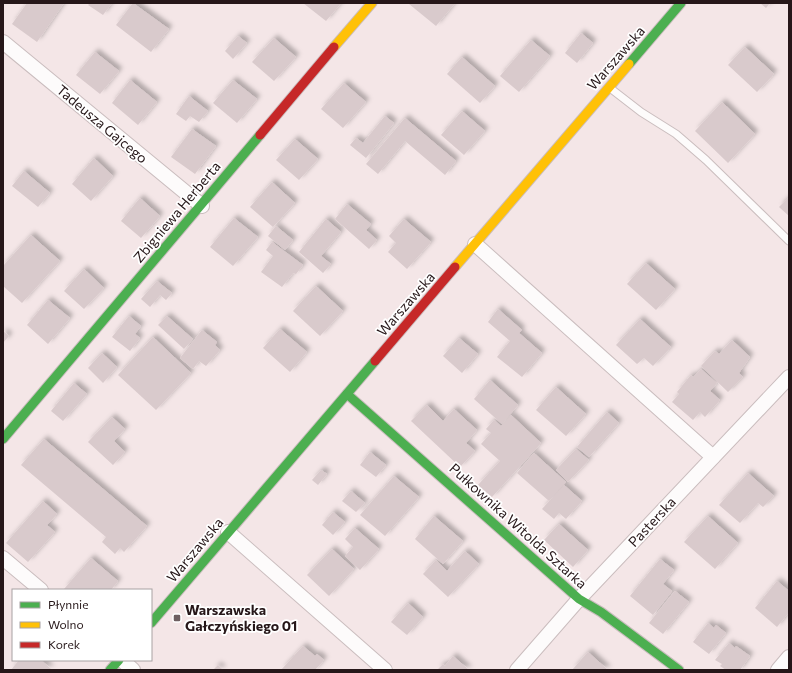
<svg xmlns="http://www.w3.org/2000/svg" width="792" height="673" font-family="Commissioner,sans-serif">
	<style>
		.building { fill: #d9cacc; filter: url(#shadow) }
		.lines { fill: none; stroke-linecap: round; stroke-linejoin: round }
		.lane-casing { stroke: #cabdbe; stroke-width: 9 }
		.street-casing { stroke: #cabdbe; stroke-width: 16 }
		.fast-casing { stroke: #cabdbe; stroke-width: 11 }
		.slow-casing { stroke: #cabdbe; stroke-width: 11 }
		.jam-casing { stroke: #cabdbe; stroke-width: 11 }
		.lane { stroke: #fdfbfb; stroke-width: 7 }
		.street { stroke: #fdfbfb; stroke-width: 14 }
		.fast { stroke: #4caf50; stroke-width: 9 }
		.slow { stroke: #ffc107; stroke-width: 9 }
		.jam { stroke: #c62828; stroke-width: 9 }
		.poi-dot { fill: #6e5f61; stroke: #fff; stroke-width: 1.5 }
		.labels { text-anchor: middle; stroke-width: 3.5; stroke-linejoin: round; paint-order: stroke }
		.street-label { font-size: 14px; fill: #261719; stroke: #fff }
		.poi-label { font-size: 14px; font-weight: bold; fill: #261719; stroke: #fff; text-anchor: start }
	</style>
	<defs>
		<filter id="shadow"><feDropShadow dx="3.5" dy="-3.5" stdDeviation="2" flood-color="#0004"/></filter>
	</defs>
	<rect width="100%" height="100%" fill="#f4e6e7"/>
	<!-- building -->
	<g class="building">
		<polygon points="27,3 64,3 37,42 12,24"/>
		<polygon points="90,3 112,3 103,15 88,5"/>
		<polygon points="133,3 169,29 151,52 116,25"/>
		<polygon points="303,3 341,3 326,21"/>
		<polygon points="410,3 455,3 436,26 409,4"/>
		<polygon points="760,3 770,3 766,8"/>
		<polygon points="581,33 593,43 577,63 565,53"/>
		<polygon points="238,36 247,43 233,59 225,51"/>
		<polygon points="274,38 296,57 274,81 252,62"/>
		<polygon points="531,40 550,56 519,92 500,76"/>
		<polygon points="745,47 774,74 757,92 728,65"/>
		<polygon points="95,52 119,71 100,94 76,75"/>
		<polygon points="462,57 495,86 480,103 447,74"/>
		<polygon points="130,80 157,102 138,125 112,103"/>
		<polygon points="233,80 257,99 237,123 213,103"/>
		<polygon points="344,83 366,102 343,128 321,109"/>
		<polygon points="189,96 208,111 199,122 190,116 186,121 176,114"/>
		<polygon points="722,102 755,134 728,163 695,131"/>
		<polygon points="462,111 485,131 464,155 441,135"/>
		<polygon points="385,116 394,123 366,158 350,145 356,138 363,143"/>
		<polygon points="405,118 456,161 445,175 405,141 378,174 366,164"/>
		<polygon points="192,129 216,146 195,174 171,157"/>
		<polygon points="295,139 318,159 299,180 276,160"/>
		<polygon points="94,158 113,176 91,201 72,184"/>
		<polygon points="24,171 50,193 38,207 12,186"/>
		<polygon points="272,182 295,203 273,227 250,207"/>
		<polygon points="789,197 789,216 779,207"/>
		<polygon points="140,198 160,216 141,238 121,221"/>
		<polygon points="347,204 371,224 366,230 377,240 369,249 335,219"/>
		<polygon points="234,218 258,237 233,266 210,247"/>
		<polygon points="326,219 341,232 321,256 331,264 323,273 299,252"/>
		<polygon points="404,219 431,242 407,269 388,252 396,243 389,236"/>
		<polygon points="276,226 293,240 285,250 268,236"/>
		<polygon points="31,235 60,261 22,303 3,286 3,266"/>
		<polygon points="272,242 303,265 296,274 293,273 282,287 261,272 273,256 266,250"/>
		<polygon points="646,263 675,289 656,310 627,284"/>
		<polygon points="84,269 104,288 84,309 64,291"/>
		<polygon points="157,281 172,293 166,300 160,295 150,307 141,299"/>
		<polygon points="316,286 343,311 320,336 293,311"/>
		<polygon points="48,300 70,318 48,344 27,325"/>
		<polygon points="498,309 522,330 519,333 542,353 522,377 497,357 510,341 488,322"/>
		<polygon points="129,316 141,326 135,334 140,338 130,351 112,337"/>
		<polygon points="167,316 193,339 184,349 158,325"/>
		<polygon points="640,319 671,347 653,366 644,358 637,364 616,345"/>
		<polygon points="280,329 307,352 290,372 263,348"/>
		<polygon points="202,330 217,342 215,345 220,350 206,366 199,361 193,369 180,358"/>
		<polygon points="3,331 9,336 3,343"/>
		<polygon points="153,337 191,373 156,410 118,375"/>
		<polygon points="459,338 478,354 462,373 443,356"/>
		<polygon points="732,340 750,357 739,373 743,377 728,392 701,366 715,351 719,354"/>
		<polygon points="102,353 117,367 103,383 88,368"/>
		<polygon points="701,369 717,383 710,391 720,400 705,417 700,412 693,420 672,402 679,394 677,392 691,375 693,377"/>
		<polygon points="490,380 518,405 502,424 474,399"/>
		<polygon points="74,383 87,394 63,421 51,411"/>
		<polygon points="556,387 586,414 566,436 536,410"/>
		<polygon points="427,405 443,421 454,409 477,430 466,443 475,451 460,467 411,421"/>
		<polygon points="607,412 619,423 589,457 577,447"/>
		<polygon points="511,415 541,443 492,497 478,485 500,461 481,444 491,433 486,429 494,420 501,426"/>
		<polygon points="112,417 125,429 114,441 125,452 113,465 88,442"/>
		<polygon points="44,439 147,526 124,552 120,548 115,554 102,542 106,537 21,465"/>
		<polygon points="576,449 589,460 568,482 556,470"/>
		<polygon points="370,452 386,465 376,477 360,465"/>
		<polygon points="534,453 566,482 549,501 517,473"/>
		<polygon points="321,470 327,474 318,485 312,480"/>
		<polygon points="748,473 774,496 763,507 758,503 740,523 719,505"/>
		<polygon points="394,476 419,497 385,536 360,515"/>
		<polygon points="564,485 582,501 566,519 559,513 554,519 542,509"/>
		<polygon points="351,491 365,503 356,512 342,501"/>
		<polygon points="43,501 57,514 47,525 55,532 28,562 6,543"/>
		<polygon points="333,512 345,522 333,535 322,525"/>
		<polygon points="434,516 463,541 443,564 415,539"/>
		<polygon points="708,516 738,543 715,569 684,542"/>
		<polygon points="559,524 588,550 573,567 544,540"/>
		<polygon points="355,528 379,549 360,570 345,556 353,547 345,539"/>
		<polygon points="332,549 354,569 329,596 307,575"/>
		<polygon points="465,551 479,564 448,597 423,574 436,560 447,571"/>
		<polygon points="91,558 118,581 111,590 65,590 64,589"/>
		<polygon points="660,559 674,570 663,584 672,591 653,615 630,596"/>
		<polygon points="777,581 789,591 789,612 777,627 755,608"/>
		<polygon points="675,591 689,602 663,634 649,623"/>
		<polygon points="408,603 423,617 407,635 391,622"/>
		<polygon points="708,623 714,628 716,625 726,633 709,654 693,642"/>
		<polygon points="729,643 735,648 736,646 750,656 740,670 726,670 720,666 722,664 715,660"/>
		<polygon points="303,646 315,656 317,654 324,660 315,670 281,670"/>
		<polygon points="588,652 608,670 572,670"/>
		<polygon points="453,656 469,670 437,670 443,664 445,666"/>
		<polygon points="19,660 41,660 51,669 11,670"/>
		<polygon points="218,665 223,670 213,670"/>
	</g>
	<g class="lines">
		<!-- lane casing -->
		<g class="lane-casing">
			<polyline id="lane" points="610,88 641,112 676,134 706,160 789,241"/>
		</g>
		<!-- street casing -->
		<g class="street-casing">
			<g id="street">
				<polyline points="3,42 202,206"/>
				<polyline points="475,244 713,457"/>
				<polyline points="228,532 385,670"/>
				<polyline points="3,558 41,590"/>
				<polyline points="122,660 133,670"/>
				<polyline points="517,670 579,599 789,377"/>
				<polyline points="778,670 789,657"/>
			</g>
		</g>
		<!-- fast casing -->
		<g class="fast-casing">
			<g id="fast">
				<polyline points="629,64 681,3"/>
				<polyline points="347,394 579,599 601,612 679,670"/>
				<polyline points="3,439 260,135"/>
				<polyline points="151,623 375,361"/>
				<polyline points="110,670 119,660"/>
			</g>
		</g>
		<!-- slow casing -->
		<g class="slow-casing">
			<g id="slow">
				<polyline points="334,47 372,3"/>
				<polyline points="455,267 629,64"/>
			</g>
		</g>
		<!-- jam casing -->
		<g class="jam-casing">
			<g id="jam">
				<polyline points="260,135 334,47"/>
				<polyline points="375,361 455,267"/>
			</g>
		</g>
		<!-- lane -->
		<use href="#lane" class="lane"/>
		<!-- street -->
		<use href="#street" class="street"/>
		<!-- fast -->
		<use href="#fast" class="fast"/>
		<!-- slow -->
		<use href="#slow" class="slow"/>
		<!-- jam -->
		<use href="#jam" class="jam"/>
	</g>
	<!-- markers -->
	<rect class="poi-dot" x="173" y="614" width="8" height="8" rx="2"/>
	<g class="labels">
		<!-- street labels -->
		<g class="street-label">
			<text transform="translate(616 58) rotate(-49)" y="5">Warszawska</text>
			<text transform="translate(102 124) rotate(40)" y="5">Tadeusza Gajcego</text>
			<text transform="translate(177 212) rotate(-50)" y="5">Zbigniewa Herberta</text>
			<text transform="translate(406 304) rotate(-49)" y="5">Warszawska</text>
			<text transform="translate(652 522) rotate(-47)" y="5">Pasterska</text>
			<text transform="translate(518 526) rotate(42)" y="5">Pułkownika Witolda Sztarka</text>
			<text transform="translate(195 550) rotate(-50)" y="5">Warszawska</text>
		</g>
		<!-- poi labels -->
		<g class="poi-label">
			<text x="185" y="615">Warszawska<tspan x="185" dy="16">Gałczyńskiego 01</tspan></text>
		</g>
	</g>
	<!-- border -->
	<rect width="792" height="673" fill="none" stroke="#261719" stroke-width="8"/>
	<!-- legend -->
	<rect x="12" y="589" width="140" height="72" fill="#ffffff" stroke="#a8a2a3"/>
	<rect x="20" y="602" width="20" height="6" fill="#4caf50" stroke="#a8a2a3"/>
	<text x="48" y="609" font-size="12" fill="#261719">Płynnie</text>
	<rect x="20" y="622" width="20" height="6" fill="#ffc107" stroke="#a8a2a3"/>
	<text x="48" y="629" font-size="12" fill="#261719">Wolno</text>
	<rect x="20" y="642" width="20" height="6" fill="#c62828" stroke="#a8a2a3"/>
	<text x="48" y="649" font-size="12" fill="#261719">Korek</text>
</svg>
